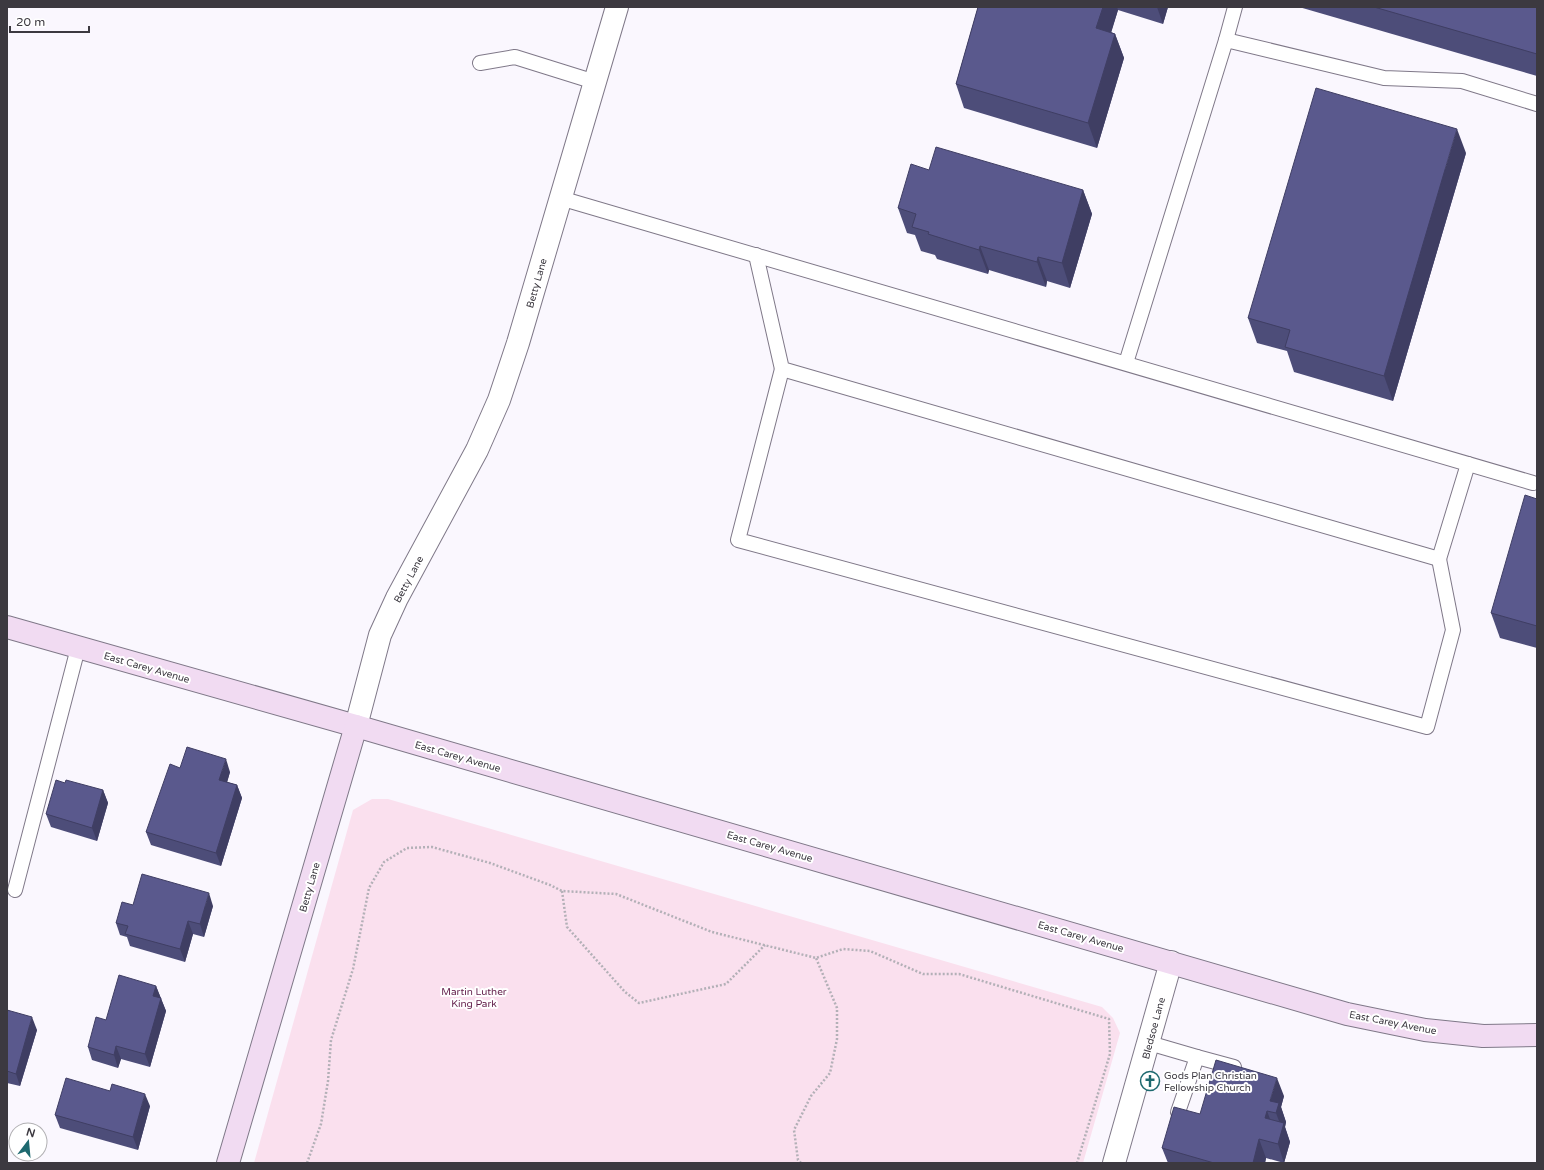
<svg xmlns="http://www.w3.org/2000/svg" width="1544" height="1170" font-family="'Varela Round',sans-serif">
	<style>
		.green { fill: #fae0ee }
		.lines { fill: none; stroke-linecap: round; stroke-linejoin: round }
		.lane-casing { stroke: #7f7888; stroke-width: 16 }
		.street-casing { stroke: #7f7888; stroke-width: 24 }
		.secondary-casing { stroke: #7f7888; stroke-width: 24 }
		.path { stroke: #b3b0b7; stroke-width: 2.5; stroke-dasharray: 2 2; stroke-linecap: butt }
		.lane { stroke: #fff; stroke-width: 14 }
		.street { stroke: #fff; stroke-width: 22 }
		.secondary { stroke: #f1dbf2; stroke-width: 22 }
		.wall { fill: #4d4d79 }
		.shaded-wall { fill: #3f3e63 }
		.building { fill: #5a598d; stroke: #3f3e63 }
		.labels { text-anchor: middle; stroke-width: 4; stroke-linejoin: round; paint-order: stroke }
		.street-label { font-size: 10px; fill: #3c3940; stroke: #fff }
		.park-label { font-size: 10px; fill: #601c48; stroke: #fff }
		.poi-label { font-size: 10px; fill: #3c3940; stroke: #fff; text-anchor: start }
	</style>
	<rect width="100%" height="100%" fill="#faf7fe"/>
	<!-- green -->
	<polygon class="green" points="372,799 388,799 1102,1007 1113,1018 1120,1033 1083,1163 254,1163 353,810"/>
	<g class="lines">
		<!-- lane casing -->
		<g class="lane-casing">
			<g id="lane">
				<polyline points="1226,40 1235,7"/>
				<polyline points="480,63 515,57 595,82"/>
				<polyline points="560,198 1533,483"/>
				<polyline points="756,255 782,369 1439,559 1468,464"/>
				<polyline points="1126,363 1226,40 1384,78 1462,81 1537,104"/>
				<polyline points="782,369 738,540 1427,727 1453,630 1439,559"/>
				<polyline points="15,890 78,648"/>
				<polyline points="1149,1043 1197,1057 1178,1112"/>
				<polyline points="1197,1057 1234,1067"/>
			</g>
		</g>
		<!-- street casing -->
		<g class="street-casing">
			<g id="street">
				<polyline points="356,726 380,635 397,598 477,450 499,400 518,343 617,7"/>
				<polyline points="1114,1163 1171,962"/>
			</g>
		</g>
		<!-- secondary casing -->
		<g class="secondary-casing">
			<g id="secondary">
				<polyline points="7,627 356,726 1347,1014 1425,1030 1483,1036 1537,1035"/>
				<polyline points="228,1163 356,726"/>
			</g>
		</g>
		<!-- path -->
		<g class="path">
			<polyline points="562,891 567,927 625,992 639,1003 726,984 765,945"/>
			<polyline points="307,1163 321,1124 328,1081 331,1040 353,969 369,888 384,862 407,848 432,847 490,863 550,885 562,891 616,894 712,932 816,958 843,949 870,951 923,974 959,974 1109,1019 1110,1054 1077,1163"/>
			<polyline points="801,1163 798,1160 794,1130 811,1096 830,1073 837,1039 837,1008 816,958"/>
		</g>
		<!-- lane -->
		<use href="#lane" class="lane"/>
		<!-- street -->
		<use href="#street" class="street"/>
		<!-- secondary -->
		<use href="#secondary" class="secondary"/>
	</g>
	<!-- wall -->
	<g class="wall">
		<polygon points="978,7 1168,7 1163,24 1118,10 1111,32 1115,34 1124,58 1097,148 964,108 956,84"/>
		<polygon points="1299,7 1537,7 1537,76"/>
		<polygon points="1466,153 1393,401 1294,372 1287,351 1257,343 1248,318"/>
		<polygon points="929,170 1083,190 1092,214 1070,288 1047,281 1046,287 989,270 988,274 937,259 935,255 921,251 915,235 907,233 898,208"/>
		<polygon points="1537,499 1537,648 1500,638 1491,613"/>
		<polygon points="180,768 230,772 227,782 237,785 242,798 221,866 151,845 146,832"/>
		<polygon points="65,783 103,790 108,803 97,841 51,827 46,814"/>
		<polygon points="133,905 213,906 204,937 193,934 185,962 130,946 127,937 120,935 116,923"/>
		<polygon points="156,986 166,1011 150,1067 121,1059 118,1068 92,1060 88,1047 106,1020"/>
		<polygon points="7,1010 37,1030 20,1086 7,1083"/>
		<polygon points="1284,1096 1281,1107 1286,1122 1285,1127 1290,1142 1284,1163 1266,1158 1265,1163 1168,1163 1162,1148 1200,1114"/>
		<polygon points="150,1106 138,1150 60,1128 55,1115"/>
	</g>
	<!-- shaded-wall -->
	<g class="shaded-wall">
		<polygon points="1103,7 1117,7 1118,10 1105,53 1096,28"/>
		<polygon points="1157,7 1168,7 1163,24"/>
		<polygon points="1115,34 1124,58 1097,148 1088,123"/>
		<polygon points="1457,129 1466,153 1393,401 1384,376"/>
		<polygon points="1083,190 1092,214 1070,288 1062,263"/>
		<polygon points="980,246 989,270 988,274 979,250"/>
		<polygon points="1038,257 1047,281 1046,287 1037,262"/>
		<polygon points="226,759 230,772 224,793 219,780"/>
		<polygon points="237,785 242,798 221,866 216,853"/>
		<polygon points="103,790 108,803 97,841 92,828"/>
		<polygon points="209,893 213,906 204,937 200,924"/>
		<polygon points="188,921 193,934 185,962 180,949"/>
		<polygon points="156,986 166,1011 150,1067 145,1054 153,996"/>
		<polygon points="32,1017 37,1030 20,1086 16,1074"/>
		<polygon points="116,1046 121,1059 118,1068 114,1055"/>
		<polygon points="1277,1078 1284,1096 1281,1107 1286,1122 1285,1127 1290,1142 1284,1163 1278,1144 1282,1129 1276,1113 1270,1101"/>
		<polygon points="145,1094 150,1106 138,1150 133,1137"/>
		<polygon points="1267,1111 1274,1130 1265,1118"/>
		<polygon points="1259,1139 1266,1158 1265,1163 1253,1163"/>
	</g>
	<!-- building -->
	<g class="building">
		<polygon points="978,7 1103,7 1096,28 1115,34 1088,123 956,84"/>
		<polygon points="1374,7 1537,7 1537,54"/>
		<polygon points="1316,88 1457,129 1384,376 1285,347 1290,330 1248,318"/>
		<polygon points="936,147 1083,190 1062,263 1038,257 1037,262 980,246 979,250 928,234 929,232 912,227 916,214 898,208 911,164 929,170"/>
		<polygon points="1525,495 1537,499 1537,626 1491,613"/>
		<polygon points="187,747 226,759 219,780 237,785 216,853 146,832 170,764 180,768"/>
		<polygon points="56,780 65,783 66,780 103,790 92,828 46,814"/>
		<polygon points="142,874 209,893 200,924 188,921 180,949 125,934 128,926 116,923 122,902 133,905"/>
		<polygon points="119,975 156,986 153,996 161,998 145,1054 116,1046 114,1055 88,1047 96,1017 106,1020"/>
		<polygon points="7,1010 32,1017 16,1074 7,1071"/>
		<polygon points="1216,1060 1277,1078 1270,1101 1279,1103 1276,1113 1267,1111 1265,1118 1284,1123 1278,1144 1259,1139 1253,1163 1214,1163 1162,1148 1174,1107 1200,1114"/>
		<polygon points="66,1078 110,1091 112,1084 145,1094 133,1137 55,1115"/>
	</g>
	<!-- icons -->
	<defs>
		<g id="church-ring" transform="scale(1)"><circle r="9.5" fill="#fff" stroke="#1d696f" stroke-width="1.5"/><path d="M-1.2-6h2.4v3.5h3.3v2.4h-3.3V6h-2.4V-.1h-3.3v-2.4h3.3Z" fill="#1d696f"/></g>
	</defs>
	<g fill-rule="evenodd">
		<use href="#church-ring" x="1150" y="1081"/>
	</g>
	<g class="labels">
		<!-- street labels -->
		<g class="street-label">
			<text transform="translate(536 283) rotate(-74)" y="4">Betty Lane</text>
			<text transform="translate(408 579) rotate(-62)" y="4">Betty Lane</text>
			<text transform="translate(147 667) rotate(16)" y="4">East Carey Avenue</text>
			<text transform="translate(458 756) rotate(16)" y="4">East Carey Avenue</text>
			<text transform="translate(770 846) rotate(16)" y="4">East Carey Avenue</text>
			<text transform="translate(309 887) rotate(-74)" y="4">Betty Lane</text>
			<text transform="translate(1081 936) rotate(16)" y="4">East Carey Avenue</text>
			<text transform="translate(1393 1022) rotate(11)" y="4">East Carey Avenue</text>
			<text transform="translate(1153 1028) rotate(-75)" y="4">Bledsoe Lane</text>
		</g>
		<!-- park labels -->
		<g class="park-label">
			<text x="474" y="995">Martin Luther<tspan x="474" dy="12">King Park</tspan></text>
		</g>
		<!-- poi labels -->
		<g class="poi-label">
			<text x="1164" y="1079">Gods Plan Christian<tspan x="1164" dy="12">Fellowship Church</tspan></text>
		</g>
	</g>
	<!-- border -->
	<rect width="1544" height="1170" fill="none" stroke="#3c3940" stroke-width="16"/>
	<!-- north arrow -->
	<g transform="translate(28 1142) rotate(16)"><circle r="19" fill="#ffffff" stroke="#b1b0b3"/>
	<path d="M0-3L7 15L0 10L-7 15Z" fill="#1d696f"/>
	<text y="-6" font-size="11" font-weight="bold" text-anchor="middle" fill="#3c3940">N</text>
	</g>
	<!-- scale -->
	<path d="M10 26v6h79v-6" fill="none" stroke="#3c3940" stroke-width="2"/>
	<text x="16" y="26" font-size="12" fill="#3c3940" stroke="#ffffff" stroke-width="3" paint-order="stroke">20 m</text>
</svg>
